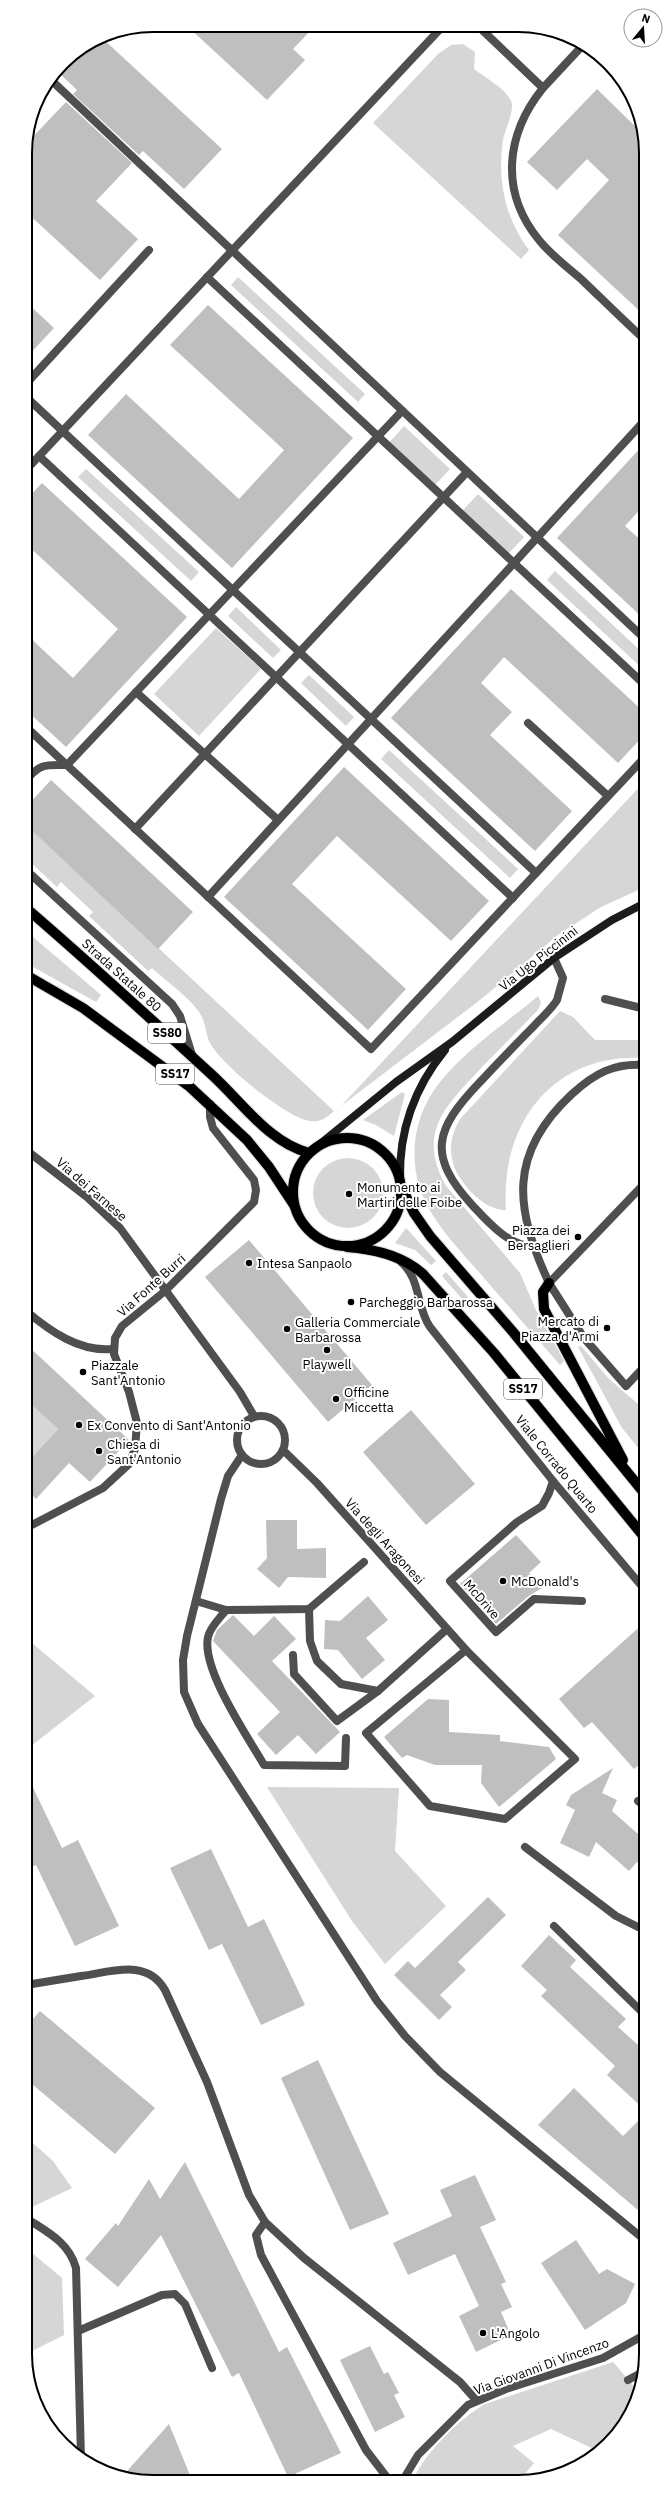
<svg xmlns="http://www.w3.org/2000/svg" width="671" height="2507" font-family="'IBM Plex Sans',sans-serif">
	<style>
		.green { fill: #d6d6d6 }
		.building { fill: #bfbfbf }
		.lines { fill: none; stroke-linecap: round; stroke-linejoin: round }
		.primary-casing { stroke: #dbdbdb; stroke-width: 12 }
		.lane { stroke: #4f4f4f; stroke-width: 8 }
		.street { stroke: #4f4f4f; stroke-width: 8 }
		.secondary { stroke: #1c1c1c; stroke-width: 8 }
		.primary { stroke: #000; stroke-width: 10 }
		.poi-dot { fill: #000; stroke: #fff; stroke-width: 1.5 }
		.labels { text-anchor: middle; stroke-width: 4; stroke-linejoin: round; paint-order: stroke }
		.shield { fill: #fff; stroke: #4c4c4c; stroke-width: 1 }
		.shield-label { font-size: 12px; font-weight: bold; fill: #000 }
		.street-label { font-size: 13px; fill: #000; stroke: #fff }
		.poi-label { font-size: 13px; fill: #000; stroke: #fff; text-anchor: start }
		.rim { fill: none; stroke: #000; stroke-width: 2 }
	</style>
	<rect width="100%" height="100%" fill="#fff"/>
	<!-- green -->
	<g class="green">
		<path d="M463,44l12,8 -1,17c11,9 35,21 38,35 1,10 -7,26 -9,36 -6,40 2,78 26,110l-8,9 -148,-136 65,-69 13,-9z"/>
		<polygon points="238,277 365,394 358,402 231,285"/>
		<polygon points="404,426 450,469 435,485 389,443"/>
		<polygon points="86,469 199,572 191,581 78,477"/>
		<polygon points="478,494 524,537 509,553 463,510"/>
		<polygon points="555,571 645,655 645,671 547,580"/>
		<polygon points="236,607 281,650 273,658 228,616"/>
		<polygon points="216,628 261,669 199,736 154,694"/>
		<polygon points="309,675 354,717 346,726 301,683"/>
		<polygon points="389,750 518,869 510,878 381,759"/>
		<polygon points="645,781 645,887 601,907 558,935 480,1000 341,1106"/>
		<path d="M26,825l308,286c-7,6 -14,12 -24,10 -24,-3 -89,-57 -100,-78 -5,-10 -4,-22 -11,-31 -10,-15 -33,-31 -47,-44l-4,3 -59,-55 4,-4 -32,-30 -4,5 -31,-29z"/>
		<polygon points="26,931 101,995 96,1002 26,963"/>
		<path d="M538,996l3,7 -3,7c-19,19 -37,38 -56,57 -36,39 -66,65 -36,119l74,87 16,37 28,51 -4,4c-25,-29 -51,-58 -76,-87 -17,-20 -36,-39 -50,-61 -28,-42 -26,-95 6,-135 25,-32 66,-59 98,-86z"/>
		<path d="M560,1011l13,6 22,23h50v18c-92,-6 -145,66 -139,152 -23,1 -50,-30 -54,-51 -3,-14 1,-30 9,-41z"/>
		<polygon points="402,1092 405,1094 394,1136 376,1125 363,1120"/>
		<circle cx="348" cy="1193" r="35"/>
		<polygon points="406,1228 436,1261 431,1265 415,1250 395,1243"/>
		<polygon points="446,1272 468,1297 463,1300 442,1276"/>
		<polygon points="581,1346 609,1379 645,1410 645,1456 622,1428 578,1347"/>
		<polygon points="26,1400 58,1429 26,1464"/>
		<polygon points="26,1638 95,1696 26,1750"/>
		<polygon points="267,1787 399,1788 395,1851 446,1906 385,1964 352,1921"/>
		<polygon points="26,2137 53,2161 72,2188 26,2210"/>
		<polygon points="26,2248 62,2278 64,2335 26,2354"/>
		<path d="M613,2362l26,30c-6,23 -22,44 -41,59l-47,-22 -38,17 21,17 -15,18 -106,-1c12,-27 46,-61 72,-76z"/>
	</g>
	<!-- building -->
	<g class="building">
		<polygon points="186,25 236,26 315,26 293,49 305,60 267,100"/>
		<polygon points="101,37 222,149 184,189 143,151 139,155 73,94 77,90 57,71 63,62"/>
		<polygon points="597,89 645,136 645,316 558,235 609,180 587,159 557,190 527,162"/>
		<polygon points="66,102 132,163 96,201 138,239 100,280 25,211 26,144"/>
		<polygon points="25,301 54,328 25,359"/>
		<polygon points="208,305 353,438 232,568 88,435 126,394 239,499 284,450 170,345"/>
		<polygon points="645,443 645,504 625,526 645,544 645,620 557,538"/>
		<polygon points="42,483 187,617 66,747 25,709 25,633 73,678 118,629 25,543 25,501"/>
		<polygon points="511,589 645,713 645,734 618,763 504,657 481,683 512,712 490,735 572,811 535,851 391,718"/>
		<polygon points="344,767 489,901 451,941 337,836 292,884 406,989 368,1030 224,897"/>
		<polygon points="51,780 193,912 158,949 26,825 26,807"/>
		<polygon points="249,1240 372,1385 328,1422 205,1277"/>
		<polygon points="26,1344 129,1440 90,1482 69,1463 36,1499 26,1489 26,1464 58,1429 26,1400"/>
		<polygon points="411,1410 475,1484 426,1525 363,1452"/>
		<polygon points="266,1520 297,1520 297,1549 326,1548 326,1578 288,1577 279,1588 257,1569 267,1558"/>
		<polygon points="516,1535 541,1562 529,1573 542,1588 530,1595 496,1624 460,1584"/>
		<polygon points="368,1596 388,1620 366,1638 385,1660 362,1679 338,1650 324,1649 325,1620 340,1621"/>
		<polygon points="233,1615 254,1636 274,1616 296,1639 272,1661 340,1732 316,1754 298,1735 276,1755 257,1734 280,1712 213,1641 217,1630"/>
		<polygon points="645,1622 646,1759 634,1769 592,1722 584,1728 559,1699"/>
		<polygon points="428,1699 449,1700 449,1732 500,1735 500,1741 549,1747 556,1759 499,1807 481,1783 482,1765 435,1765 407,1755 402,1758 384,1737"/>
		<polygon points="613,1768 602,1793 617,1800 612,1811 646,1841 646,1870 637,1862 629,1871 596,1842 589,1857 560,1843 575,1810 566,1805 571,1795"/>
		<polygon points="26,1773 62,1848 78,1840 119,1926 75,1946 36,1865 26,1870"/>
		<polygon points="211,1849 248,1927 264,1919 305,2005 261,2025 222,1944 209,1950 170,1868"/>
		<polygon points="488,1897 506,1915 458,1962 466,1970 440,1995 452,2007 439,2020 394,1975 408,1961 415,1968"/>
		<polygon points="549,1935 576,1960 570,1967 626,2019 618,2027 646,2052 646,2111 607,2075 615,2066 541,1996 547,1990 521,1966"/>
		<polygon points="40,2011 155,2108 115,2154 26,2079 26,2027"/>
		<polygon points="318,2060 389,2214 350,2230 281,2078"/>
		<polygon points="574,2088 623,2136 646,2113 646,2217 538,2125"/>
		<polygon points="185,2162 279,2352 287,2347 341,2453 288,2477 239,2373 232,2377 161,2235 118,2287 85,2259 116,2223 118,2226 149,2179 160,2199"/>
		<polygon points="475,2175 496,2220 480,2227 506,2282 501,2284 512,2307 501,2312 511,2335 476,2352 459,2316 479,2306 455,2254 408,2275 393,2243 452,2216 440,2190"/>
		<polygon points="576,2240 599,2274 607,2269 635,2284 626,2303 585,2330 541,2263"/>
		<polygon points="370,2346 384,2374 388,2372 399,2393 394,2395 405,2417 375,2432 340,2360"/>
		<polygon points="169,2424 192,2480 131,2480 128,2470"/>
	</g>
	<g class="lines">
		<!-- primary casing -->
		<g class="primary-casing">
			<g id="primary">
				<path d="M26,908c63,54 124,110 185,166 31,28 57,68 98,79"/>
				<polyline points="26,975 83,1008 190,1087 247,1140 269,1167 294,1205"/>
				<circle cx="347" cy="1192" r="54"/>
				<polyline points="401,1186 414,1213 430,1236 513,1332 645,1494"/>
				<path d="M347,1247c27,2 55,8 76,27l71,79 151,185"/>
				<polyline points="549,1283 543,1292 544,1309 623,1460"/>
			</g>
		</g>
		<!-- lane -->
		<g class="lane">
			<polyline points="479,27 543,88 584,44"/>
			<polyline points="591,50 619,76"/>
			<polyline points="51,80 645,639"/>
			<path d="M543,88c-37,46 -44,103 -4,152 11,14 28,27 42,39 21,20 42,41 64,61"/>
			<polyline points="207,277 645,685"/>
			<polyline points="25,385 149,250"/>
			<polyline points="25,396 536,873"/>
			<polyline points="39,456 513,898"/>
			<polyline points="25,471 442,27"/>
			<polyline points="136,692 278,820"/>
			<polyline points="528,723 608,796"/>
			<polyline points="25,726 371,1049 645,757"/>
			<path d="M26,780c15,-17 19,-15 41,-15l335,-354"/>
			<polyline points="135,829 467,472"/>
			<polyline points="26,870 172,1004 180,1016 193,1058"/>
			<polyline points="208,897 645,420"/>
			<polyline points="605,999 645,1009"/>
			<polyline points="26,1323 32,1316"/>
			<polyline points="553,1481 549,1493 542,1506 517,1522 450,1581 496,1632 534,1599 582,1601"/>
			<polyline points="196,1601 226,1610 309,1609 364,1562"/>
			<polyline points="309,1609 310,1641 317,1661 341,1684 378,1691 447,1629"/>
			<path d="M226,1610c-6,8 -16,17 -18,27 -7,32 40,100 56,128l81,1 1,-28"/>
			<polygon points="466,1650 575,1759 505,1819 430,1806 366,1733"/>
			<polyline points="293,1655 294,1674 337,1721 378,1691"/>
			<polyline points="638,1801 646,1807"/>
			<polyline points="525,1847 616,1916 646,1931"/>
			<polyline points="554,1926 646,2016"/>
			<polyline points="645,1980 646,1980"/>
			<polyline points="265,2222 256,2235 261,2255 366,2450 389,2480"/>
			<polyline points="78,2331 162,2295 175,2294 185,2304 212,2368"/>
			<polyline points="628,2380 643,2372"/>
		</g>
		<!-- street -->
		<g class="street">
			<path d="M645,1065c-31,-2 -50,8 -73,29 -65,60 -57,115 -23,189l96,-100"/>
			<polyline points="26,1150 87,1197 120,1228 240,1392 254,1416"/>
			<path d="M532,1246c-23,0 -44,-24 -59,-40 -47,-51 -38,-77 7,-124 18,-19 35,-37 53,-55 8,-9 18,-17 24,-27l6,-22 -9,-20"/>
			<path d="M401,1262c20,17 15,45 29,65l123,154 92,109"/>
			<polyline points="549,1283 584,1338 626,1386 645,1366"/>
			<path d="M26,1311c24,20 53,41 86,38"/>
			<circle cx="261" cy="1440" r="24"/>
			<polyline points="283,1450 317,1483 466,1650"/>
			<polyline points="242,1455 228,1476 221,1499 187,1636 183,1660 184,1692 198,1724 377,2001 405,2036 440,2072 646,2241"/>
			<polyline points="26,1528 103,1488 129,1464 135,1449 137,1423 129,1392 114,1354 115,1338 122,1326 165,1291 254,1202 256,1190 254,1180 213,1128 210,1117 210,1104"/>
			<path d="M26,1985c18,-3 37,-6 55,-9 30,-4 66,-18 84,14l42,92 42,113 16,27 39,36 156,124 16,18"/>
			<path d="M26,2218c21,14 43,24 50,50l5,190"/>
			<polyline points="403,2480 418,2455 468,2405 506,2389 603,2358 646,2334"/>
		</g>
		<!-- secondary -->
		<g class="secondary">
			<polyline points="315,1148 396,1082 452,1042 554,958 612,920 645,903"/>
			<path d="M400,1179c-1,-49 14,-91 45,-129"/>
		</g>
		<!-- primary -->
		<use href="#primary" class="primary"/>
	</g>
	<!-- markers -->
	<g class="poi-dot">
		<circle cx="349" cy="1194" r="4"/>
		<circle cx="578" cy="1237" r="4"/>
		<circle cx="249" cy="1263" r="4"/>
		<circle cx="351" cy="1302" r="4"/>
		<circle cx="607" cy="1328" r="4"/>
		<circle cx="287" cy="1329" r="4"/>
		<circle cx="327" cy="1350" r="4"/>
		<circle cx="83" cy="1372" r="4"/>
		<circle cx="336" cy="1399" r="4"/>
		<circle cx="79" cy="1425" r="4"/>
		<circle cx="99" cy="1451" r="4"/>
		<circle cx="503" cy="1581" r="4"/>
		<circle cx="483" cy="2333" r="4"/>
	</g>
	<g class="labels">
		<!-- shield labels -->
		<g class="shield">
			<rect x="148" y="1023" width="38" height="20" rx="3"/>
			<rect x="156" y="1064" width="38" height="20" rx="3"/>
			<rect x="504" y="1379" width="38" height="20" rx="3"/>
		</g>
		<g class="shield-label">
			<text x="167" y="1037">SS80</text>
			<text x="175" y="1078">SS17</text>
			<text x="523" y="1393">SS17</text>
		</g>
		<!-- street labels -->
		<g class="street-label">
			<text transform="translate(538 958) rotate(-38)" y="5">Via Ugo Piccinini</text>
			<text transform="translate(122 975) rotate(42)" y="5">Strada Statale 80</text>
			<text transform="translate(92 1189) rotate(41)" y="5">Via dei Farnese</text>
			<text transform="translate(151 1285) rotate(-42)" y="5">Via Fonte Burri</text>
			<text transform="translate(557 1464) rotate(51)" y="5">Viale Corrado Quarto</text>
			<text transform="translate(385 1541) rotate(48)" y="5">Via degli Aragonesi</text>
			<text transform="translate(482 1599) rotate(49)" y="5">McDrive</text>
			<text transform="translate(541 2366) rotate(-20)" y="5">Via Giovanni Di Vincenzo</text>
		</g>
		<!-- poi labels -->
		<g class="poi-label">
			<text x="357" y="1192">Monumento ai<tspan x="357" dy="15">Martiri delle Foibe</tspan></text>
			<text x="570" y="1235" text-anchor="end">Piazza dei<tspan x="570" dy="15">Bersaglieri</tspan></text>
			<text x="257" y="1268">Intesa Sanpaolo</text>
			<text x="359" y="1307">Parcheggio Barbarossa</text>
			<text x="599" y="1326" text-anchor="end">Mercato di<tspan x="599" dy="15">Piazza d'Armi</tspan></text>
			<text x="295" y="1327">Galleria Commerciale<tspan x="295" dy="15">Barbarossa</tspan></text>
			<text x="327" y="1369" text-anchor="middle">Playwell</text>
			<text x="91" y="1370">Piazzale<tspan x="91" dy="15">Sant'Antonio</tspan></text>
			<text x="344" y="1397">Officine<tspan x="344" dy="15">Miccetta</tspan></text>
			<text x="87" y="1430">Ex Convento di Sant'Antonio</text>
			<text x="107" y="1449">Chiesa di<tspan x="107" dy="15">Sant'Antonio</tspan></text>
			<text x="511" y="1586">McDonald's</text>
			<text x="491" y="2338">L'Angolo</text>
		</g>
	</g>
	<!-- crop -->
	<path d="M0 0H671V2507H0ZM153 32H518A121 121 0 0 1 639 153V2354A121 121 0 0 1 518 2475H153A121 121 0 0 1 32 2354V153A121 121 0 0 1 153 32Z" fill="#fff" fill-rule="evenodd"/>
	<path class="rim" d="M153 32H518A121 121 0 0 1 639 153V2354A121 121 0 0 1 518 2475H153A121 121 0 0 1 32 2354V153A121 121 0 0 1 153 32Z"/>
	<!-- north arrow -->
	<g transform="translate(643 28) rotate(18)"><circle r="19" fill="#ffffff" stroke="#999999"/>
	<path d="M0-3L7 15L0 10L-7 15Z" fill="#000000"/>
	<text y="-6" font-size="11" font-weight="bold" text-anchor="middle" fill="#000000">N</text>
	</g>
</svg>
